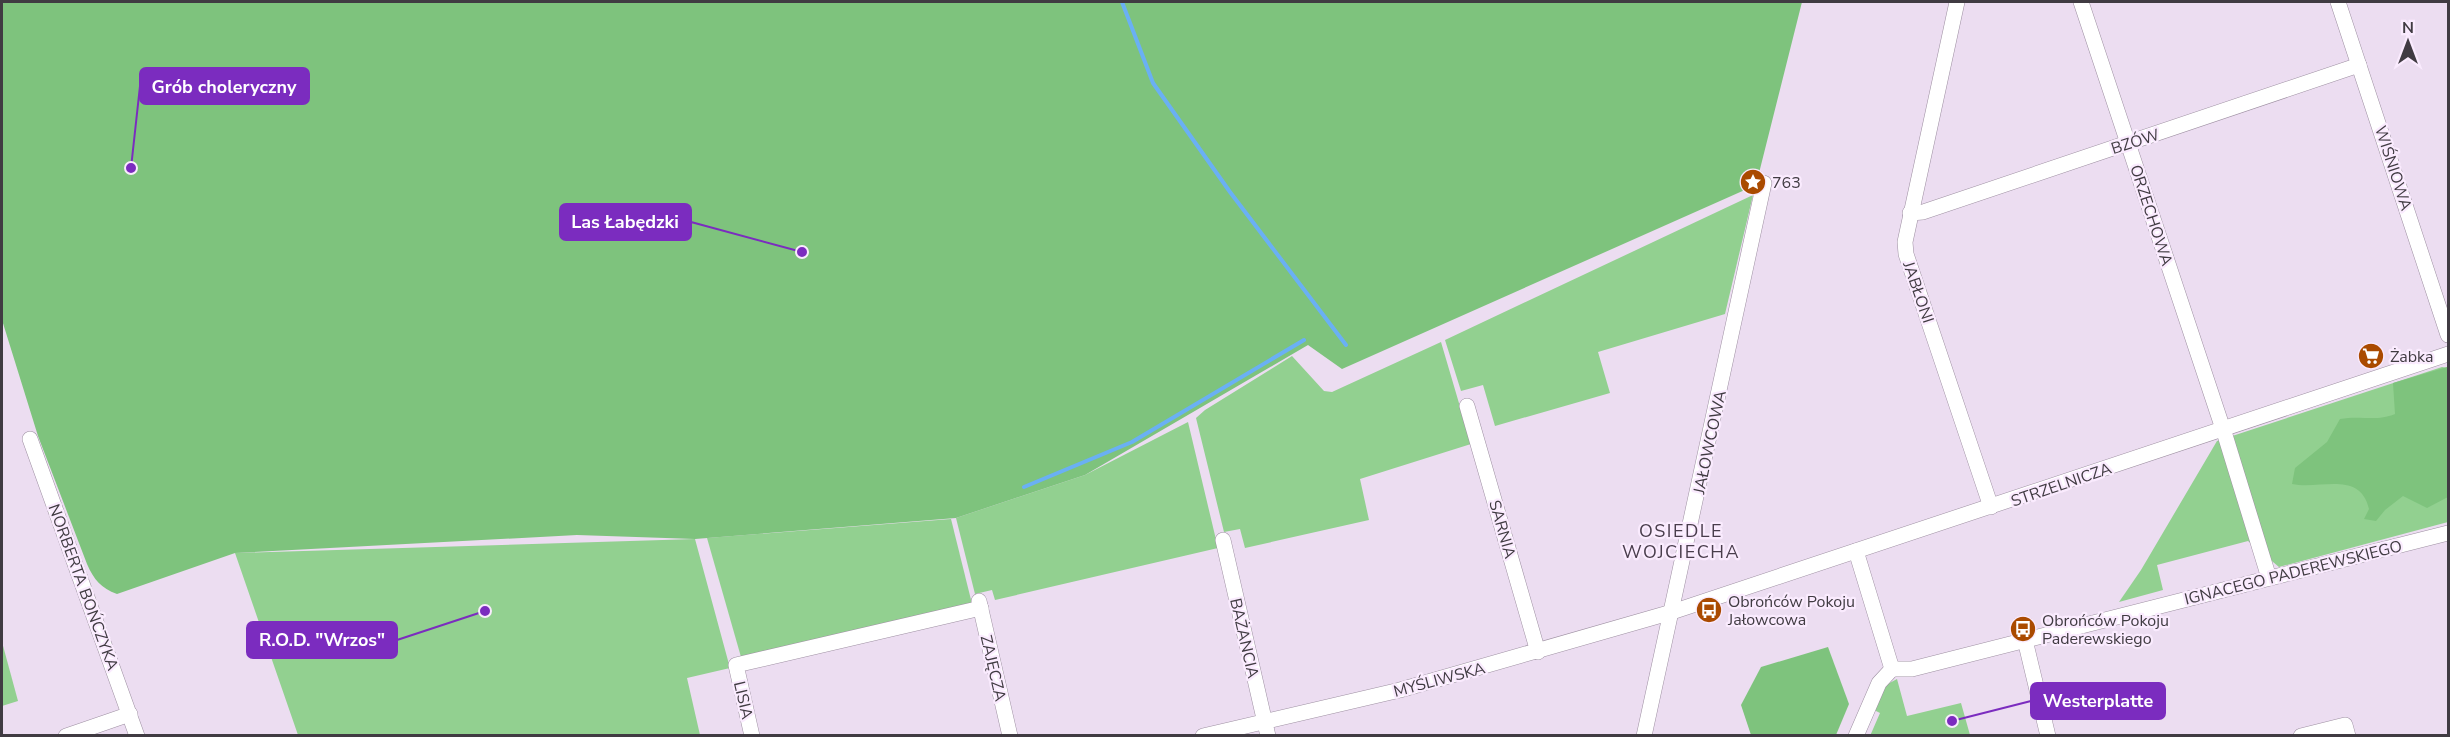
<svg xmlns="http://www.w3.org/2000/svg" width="2450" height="737" font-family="'Nunito Sans',sans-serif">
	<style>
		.green { fill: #92d090 }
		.forest { fill: #7ec37d }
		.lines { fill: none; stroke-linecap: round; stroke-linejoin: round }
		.stream { stroke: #6ab0f4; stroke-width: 4 }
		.minor-casing { stroke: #9e90a2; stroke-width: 16 }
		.minor { stroke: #fff; stroke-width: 15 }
		.labels { text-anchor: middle; stroke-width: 4.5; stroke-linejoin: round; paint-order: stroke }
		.street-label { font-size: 16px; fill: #403b42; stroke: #faebfe }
		.poi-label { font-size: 16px; fill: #403b42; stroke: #faebfe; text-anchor: start }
		.neighbourhood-label { font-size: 18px; letter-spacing: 1.5px; fill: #493d4c; stroke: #faebfe }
		.leader { fill: none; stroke: #7b2cbf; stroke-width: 2 }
		.callout-dot { fill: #7b2cbf; stroke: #faebfe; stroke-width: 2 }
		.callout { fill: #7b2cbf; stroke: #7b2cbf; stroke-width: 2 }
		.callout-label { font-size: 18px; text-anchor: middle; font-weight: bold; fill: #fff }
	</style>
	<rect width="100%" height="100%" fill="#ecddf1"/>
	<!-- green -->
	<g class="green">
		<polygon points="1753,195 1725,314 1598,352 1610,393 1495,426 1483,385 1461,391 1445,340"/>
		<polygon points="1441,342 1471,444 1360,479 1369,520 1245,548 1240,529 1224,532 1196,418 1205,410 1292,356 1324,391 1332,392"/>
		<polygon points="2442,367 2448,368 2448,522 2279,567 2248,541 2157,565 2163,590 2119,602 2141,570 2217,441"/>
		<polygon points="1188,422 1218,548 995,600 992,590 975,594 956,518 1085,475"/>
		<polygon points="951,519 974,612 743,664 707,538"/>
		<polygon points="695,539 730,668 687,678 700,735 298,735 235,553"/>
		<polygon points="2,642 18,701 2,706"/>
		<polygon points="1897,679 1907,716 1961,703 1970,735 1870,736 1880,713 1874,710 1884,686"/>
	</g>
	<!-- forest -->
	<g class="forest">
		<path d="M2,2h1800l-46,183 -414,184 -34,-24 -223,130 -129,43 -261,21 -118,-4 -342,18 -118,41c-16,-6 -23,-14 -30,-30l-49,-128 -36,-116z"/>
		<path d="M2447,367l1,130 -21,11 -24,-12 -18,14 -9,11 -12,-2 5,-10c-9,-39 -49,-19 -77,-25l3,-16 32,-26 13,-23c22,-4 35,3 55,-5l-2,-31z"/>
		<polygon points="1828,647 1849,704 1836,735 1751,735 1741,705 1761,667"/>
	</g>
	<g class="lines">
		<!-- stream -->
		<g class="stream">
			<polyline points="1122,2 1153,83 1230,192 1346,345"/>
			<polyline points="1024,487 1132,442 1304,340"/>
		</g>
		<!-- minor casing -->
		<g class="minor-casing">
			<g id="minor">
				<polyline points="1957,2 1905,242 1906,254 1991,507"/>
				<polyline points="2081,2 2225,435 2269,578"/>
				<polyline points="2338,2 2448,335"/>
				<polyline points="1910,213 1923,212 2359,65"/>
				<polyline points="1467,406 1538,652"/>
				<polyline points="30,439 137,736"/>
				<polyline points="1223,540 1268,736"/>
				<polyline points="1856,551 1892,669"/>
				<polyline points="979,601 1010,736"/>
				<polyline points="2025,640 2048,736"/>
				<polyline points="1892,669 1912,669 2448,533"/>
				<polyline points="66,736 130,714"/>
				<polyline points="752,736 736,665 981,608"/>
				<polyline points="1203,736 1400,690 1672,612 2448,354"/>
				<polyline points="1644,736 1764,183"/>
				<polyline points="1856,736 1879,683 1892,669"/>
				<polyline points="2301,736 2345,725 2348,736"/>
			</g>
		</g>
		<!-- minor -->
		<use href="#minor" class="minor"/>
	</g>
	<!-- icons -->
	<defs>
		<g id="sight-disc" transform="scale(1.35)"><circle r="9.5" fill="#aa4b00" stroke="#faebfe"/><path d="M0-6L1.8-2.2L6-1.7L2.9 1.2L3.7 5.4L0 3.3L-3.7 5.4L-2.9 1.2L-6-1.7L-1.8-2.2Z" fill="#fff"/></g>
		<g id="supermarket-disc" transform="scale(1.35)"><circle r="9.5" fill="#aa4b00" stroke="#faebfe"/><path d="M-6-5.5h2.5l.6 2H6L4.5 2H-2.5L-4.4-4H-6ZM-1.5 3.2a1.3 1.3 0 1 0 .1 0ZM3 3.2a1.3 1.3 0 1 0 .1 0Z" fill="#fff"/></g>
		<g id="bus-disc" transform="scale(1.35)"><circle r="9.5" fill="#aa4b00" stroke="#faebfe"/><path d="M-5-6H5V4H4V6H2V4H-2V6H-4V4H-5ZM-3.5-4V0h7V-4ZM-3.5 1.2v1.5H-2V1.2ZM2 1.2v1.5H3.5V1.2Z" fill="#fff"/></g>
	</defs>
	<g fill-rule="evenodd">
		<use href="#sight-disc" x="1753" y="182"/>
		<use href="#supermarket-disc" x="2371" y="356"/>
		<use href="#bus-disc" x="1709" y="610"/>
		<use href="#bus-disc" x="2023" y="629"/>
	</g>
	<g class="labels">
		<!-- street labels -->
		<g class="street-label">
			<text transform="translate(2135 141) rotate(-18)" y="6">BZÓW</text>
			<text transform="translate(2394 168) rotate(72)" y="6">WIŚNIOWA</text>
			<text transform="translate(2152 215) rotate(72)" y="6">ORZECHOWA</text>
			<text transform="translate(1919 292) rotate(71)" y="6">JABŁONI</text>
			<text transform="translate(1709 442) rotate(-78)" y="6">JAŁOWCOWA</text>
			<text transform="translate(2061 484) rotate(-19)" y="6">STRZELNICZA</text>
			<text transform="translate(1503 529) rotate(74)" y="6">SARNIA</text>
			<text transform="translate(2293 572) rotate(-14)" y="6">IGNACEGO PADEREWSKIEGO</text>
			<text transform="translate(84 587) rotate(70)" y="6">NORBERTA BOŃCZYKA</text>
			<text transform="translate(1245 638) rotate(77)" y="6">BAŻANCIA</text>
			<text transform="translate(994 668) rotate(77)" y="6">ZAJĘCZA</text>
			<text transform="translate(1439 679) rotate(-15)" y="6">MYŚLIWSKA</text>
			<text transform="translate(744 700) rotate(77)" y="6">LISIA</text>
		</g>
		<!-- poi labels -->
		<g class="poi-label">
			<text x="1772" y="188">763</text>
			<text x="2390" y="362">Żabka</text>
			<text x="1728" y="607">Obrońców Pokoju<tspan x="1728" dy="18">Jałowcowa</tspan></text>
			<text x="2042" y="626">Obrońców Pokoju<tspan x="2042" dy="18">Paderewskiego</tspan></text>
		</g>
		<!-- neighbourhood labels -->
		<g class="neighbourhood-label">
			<text x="1681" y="537">OSIEDLE<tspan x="1681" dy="21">WOJCIECHA</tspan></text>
		</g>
	</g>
	<!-- callouts -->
	<path class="leader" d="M131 168L140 86M802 252L691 222M485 611L397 640M1952 721L2031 701"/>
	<g class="callout-dot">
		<circle cx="131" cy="168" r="6"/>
		<circle cx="802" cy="252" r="6"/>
		<circle cx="485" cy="611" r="6"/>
		<circle cx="1952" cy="721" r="6"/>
	</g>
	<g class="callout">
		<rect x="140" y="68" width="169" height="36" rx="6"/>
		<rect x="560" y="204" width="131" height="36" rx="6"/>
		<rect x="247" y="622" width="150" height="36" rx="6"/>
		<rect x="2031" y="683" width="134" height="36" rx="6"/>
	</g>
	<g class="callout-label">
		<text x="224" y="93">Grób choleryczny</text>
		<text x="625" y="228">Las Łabędzki</text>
		<text x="322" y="646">R.O.D. "Wrzos"</text>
		<text x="2098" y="707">Westerplatte</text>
	</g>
	<!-- border -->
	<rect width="2450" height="737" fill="none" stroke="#403b42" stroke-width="6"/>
	<!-- north arrow -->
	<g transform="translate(2408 42)" stroke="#faebfe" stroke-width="4.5" paint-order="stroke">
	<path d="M0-4.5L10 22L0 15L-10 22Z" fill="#403b42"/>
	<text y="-9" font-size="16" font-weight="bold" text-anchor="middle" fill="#403b42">N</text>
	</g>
</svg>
